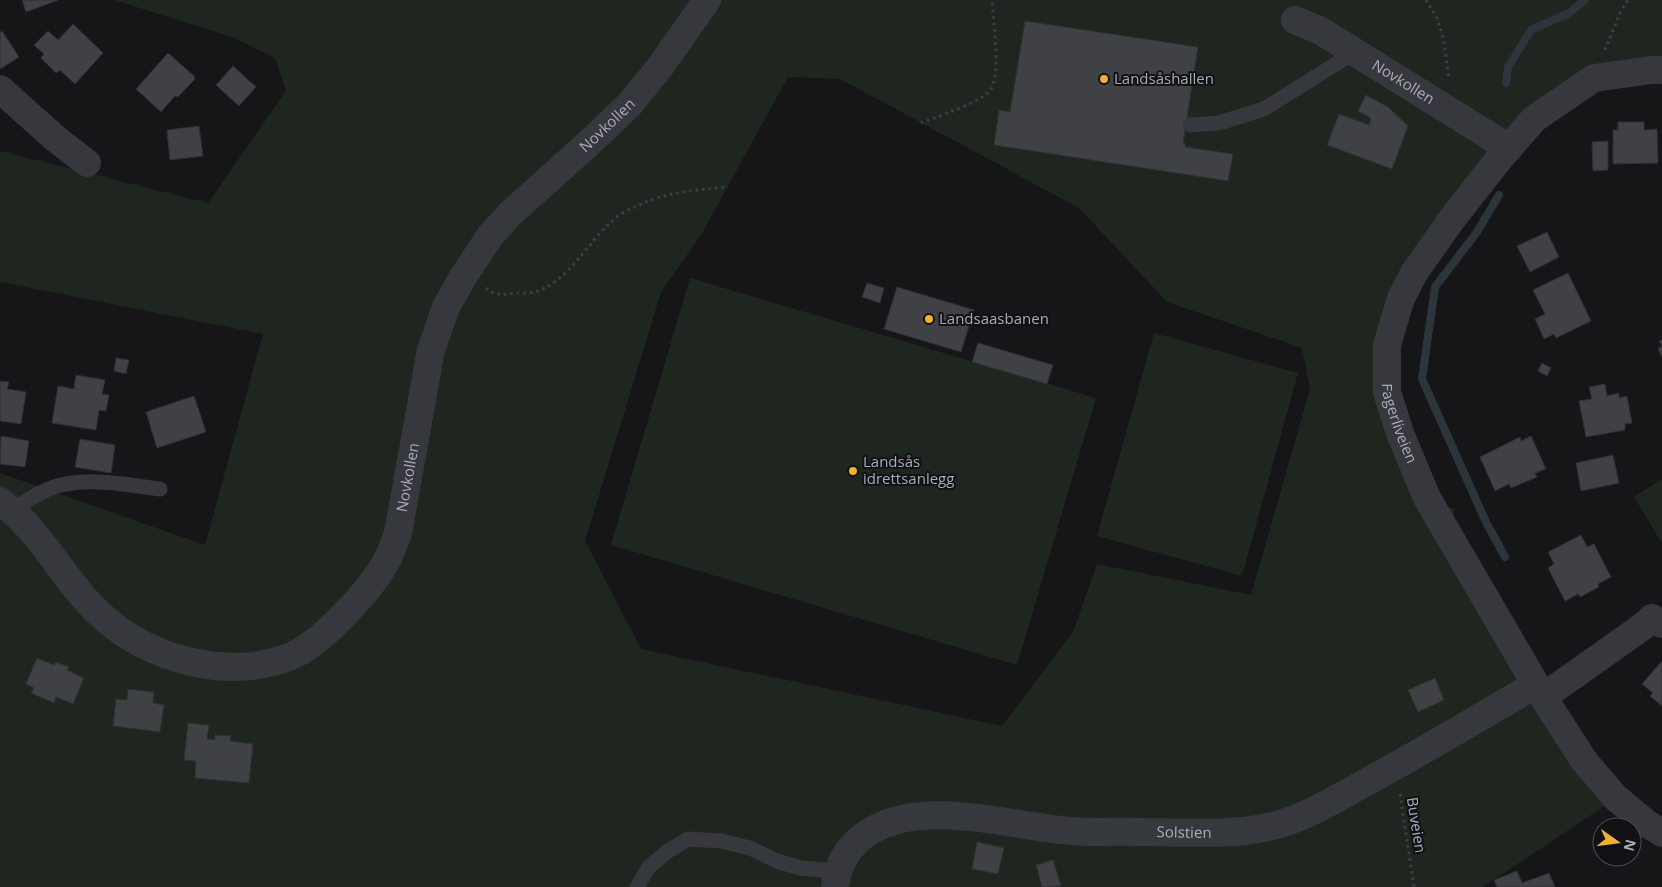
<svg xmlns="http://www.w3.org/2000/svg" width="1662" height="887" font-family="'Open Sans',sans-serif">
	<style>
		.green { fill: #1e261f; fill-rule: evenodd }
		.lines { fill: none; stroke-linecap: round; stroke-linejoin: round }
		.stream { stroke: #2c353c; stroke-width: 8 }
		.building { fill: #404145; stroke: #303034 }
		.path { stroke: #3d3f44; stroke-width: 3; stroke-dasharray: 2.5 4; stroke-linecap: butt }
		.service { stroke: #37383d; stroke-width: 15 }
		.minor { stroke: #37383d; stroke-width: 28 }
		.poi-dot { fill: #f2b134; stroke: #111113; stroke-width: 2 }
		.labels { text-anchor: middle; stroke-width: 4; stroke-linejoin: round; paint-order: stroke }
		.poi-label { font-size: 15px; fill: #a8adb8; stroke: #111113; text-anchor: start }
		.street-label { font-size: 15px; fill: #a8adb8; stroke: #111113 }
	</style>
	<rect width="100%" height="100%" fill="#161618"/>
	<!-- green -->
	<g class="green">
		<path d="M114,0h1548v74l-75,2 -153,166 -47,109 7,58 44,95 17,5 -4,19 164,271 -132,88h-1483v-414l205,72 58,-211 -263,-52v-131l208,52 78,-112 -11,-33 -43,-21zM788,77l52,2 239,129 88,94 135,46 8,41 -59,206 -154,-31 -24,68 -71,94 -361,-77 -56,-108 76,-249 40,-57z"/>
		<polygon points="690,278 1096,398 1017,665 611,545"/>
		<polygon points="1154,333 1298,373 1242,576 1097,536"/>
		<polygon points="1662,479 1662,543 1634,497"/>
	</g>
	<g class="lines">
		<!-- stream -->
		<g class="stream">
			<polyline points="1506,83 1508,67 1531,30 1569,13 1585,0"/>
			<polyline points="1499,195 1477,232 1435,287 1422,379 1486,522 1505,557"/>
		</g>
	</g>
	<!-- building -->
	<g class="building">
		<polygon points="22,0 58,0 26,12"/>
		<polygon points="1025,21 1198,47 1183,143 1185,143 1185,147 1233,154 1228,181 994,145 999,110 1010,112"/>
		<polygon points="73,24 103,53 75,84 60,70 56,73 41,58 44,54 34,45 48,31 58,40"/>
		<polygon points="2,31 19,57 0,69 0,33"/>
		<polygon points="168,53 194,76 195,79 178,97 175,96 161,112 136,89"/>
		<polygon points="233,66 256,87 239,106 216,85"/>
		<polygon points="1366,95 1388,107 1408,126 1392,169 1327,145 1339,114 1369,125 1371,118 1358,111"/>
		<polygon points="1618,122 1644,122 1644,130 1657,129 1658,163 1613,164 1613,130 1618,130"/>
		<polygon points="199,126 203,156 170,160 167,130"/>
		<polygon points="1608,141 1608,170 1593,171 1592,142"/>
		<polygon points="1547,232 1559,257 1530,272 1517,246"/>
		<polygon points="1568,273 1591,321 1556,338 1554,334 1544,339 1535,319 1545,314 1533,290"/>
		<polygon points="867,283 884,288 880,303 862,297"/>
		<polygon points="897,287 974,310 961,352 884,329"/>
		<polygon points="1662,340 1662,357 1658,349 1662,346 1659,341"/>
		<polygon points="978,343 1053,365 1047,384 972,362"/>
		<polygon points="116,358 129,360 126,374 114,371"/>
		<polygon points="1542,363 1551,368 1547,376 1538,371"/>
		<polygon points="76,375 105,380 102,394 109,395 106,411 99,410 96,430 52,423 58,386 74,389"/>
		<polygon points="0,381 9,382 7,389 26,392 21,424 0,421"/>
		<polygon points="1605,384 1607,396 1619,393 1619,398 1627,396 1632,423 1625,424 1625,430 1586,437 1579,401 1592,399 1589,387"/>
		<polygon points="194,396 206,432 157,448 146,412"/>
		<polygon points="1,436 29,441 25,467 0,464"/>
		<polygon points="1531,436 1546,469 1535,473 1537,477 1511,488 1509,484 1495,491 1480,457 1520,437 1521,441"/>
		<polygon points="80,439 115,445 111,473 75,467"/>
		<polygon points="1613,455 1619,483 1581,491 1576,463"/>
		<polygon points="1581,535 1587,547 1594,544 1611,577 1598,584 1599,587 1580,597 1578,594 1565,601 1548,568 1554,564 1548,552"/>
		<polygon points="37,658 54,665 56,662 69,667 67,670 84,678 73,704 56,697 54,703 31,693 34,688 26,684"/>
		<polygon points="1661,662 1662,663 1662,706 1650,696 1653,693 1642,684"/>
		<polygon points="1435,678 1444,700 1418,712 1408,690"/>
		<polygon points="128,689 154,692 153,703 164,705 160,732 113,726 116,699 127,700"/>
		<polygon points="188,723 209,725 207,739 215,740 215,735 231,736 230,741 253,744 249,783 195,778 196,761 184,760"/>
		<polygon points="977,842 1004,848 998,874 972,869"/>
		<polygon points="1053,860 1061,886 1042,887 1036,865"/>
		<polygon points="1517,871 1522,883 1549,873 1555,887 1497,887 1494,880"/>
	</g>
	<g class="lines">
		<!-- path -->
		<g class="path">
			<polyline points="1426,0 1437,18 1444,41 1449,80"/>
			<polyline points="1605,50 1620,13 1628,0"/>
			<path d="M921,123c15,-6 62,-21 70,-34 10,-16 2,-69 1,-89"/>
			<path d="M486,288c8,8 18,7 29,5 6,0 13,0 19,-1 34,-9 53,-49 78,-71 6,-6 15,-11 23,-14 29,-15 60,-17 93,-20"/>
			<polyline points="1400,794 1414,887"/>
		</g>
		<!-- service -->
		<g class="service">
			<polyline points="1190,125 1219,123 1264,109 1355,52"/>
			<path d="M12,510c12,-7 24,-16 37,-21 32,-14 77,-4 111,0"/>
			<polyline points="637,887 649,867 668,851 688,839 721,841 750,848 777,861 800,868 823,870 838,869"/>
		</g>
		<!-- minor -->
		<g class="minor">
			<path id="s1" d="M1295,20l26,11 188,117"/>
			<path id="s2" d="M1662,70h-10l-58,8 -60,41 -35,40 -47,60 -38,54 -13,25 -14,47v47l13,41 27,65 116,199 42,65 30,35 31,26 16,10"/>
			<polyline points="0,89 56,139 87,163"/>
			<path id="s3" d="M0,501c43,31 64,82 103,116 48,43 126,64 188,39 29,-11 83,-69 97,-98 4,-8 7,-17 10,-25l33,-183 15,-43 17,-30 27,-41 21,-23 77,-69 42,-40 30,-37 47,-67"/>
			<polyline points="1543,697 1642,627 1652,618 1662,624"/>
			<path id="s4" d="M835,887c2,-20 11,-37 27,-50 54,-42 145,-11 208,-6 24,2 50,0 74,1 40,0 85,4 124,-5 34,-7 65,-27 95,-43 59,-32 115,-66 172,-99"/>
		</g>
	</g>
	<!-- markers -->
	<g class="poi-dot">
		<circle cx="1104" cy="79" r="5"/>
		<circle cx="929" cy="319" r="5"/>
		<circle cx="853" cy="471" r="5"/>
	</g>
	<g class="labels">
		<!-- poi labels -->
		<g class="poi-label">
			<text x="1114" y="84">Landsåshallen</text>
			<text x="939" y="324">Landsaasbanen</text>
			<text x="863" y="467">Landsås<tspan x="863" dy="17">idrettsanlegg</tspan></text>
		</g>
		<!-- street labels -->
		<g class="street-label">
			<text dy="5" stroke="none"><textPath href="#s1" startOffset="125">Novkollen</textPath></text>
			<text dy="5" stroke="none"><textPath href="#s3" startOffset="1000">Novkollen</textPath></text>
			<text dy="5" stroke="none"><textPath href="#s2" startOffset="494">Fagerliveien</textPath></text>
			<text dy="5" stroke="none"><textPath href="#s3" startOffset="580">Novkollen</textPath></text>
			<text transform="translate(1416 825) rotate(81)" y="5">Buveien</text>
			<text dy="5" stroke="none"><textPath href="#s4" startOffset="386">Solstien</textPath></text>
		</g>
	</g>
	<!-- north arrow -->
	<g transform="translate(1617 842) rotate(104)"><circle r="24" fill="#111113" stroke="#4d4f55"/>
	<path d="M0-4L9 19L0 12L-9 19Z" fill="#f2b134"/>
	<text y="-8" font-size="14" font-weight="bold" text-anchor="middle" fill="#a8adb8">N</text>
	</g>
</svg>
